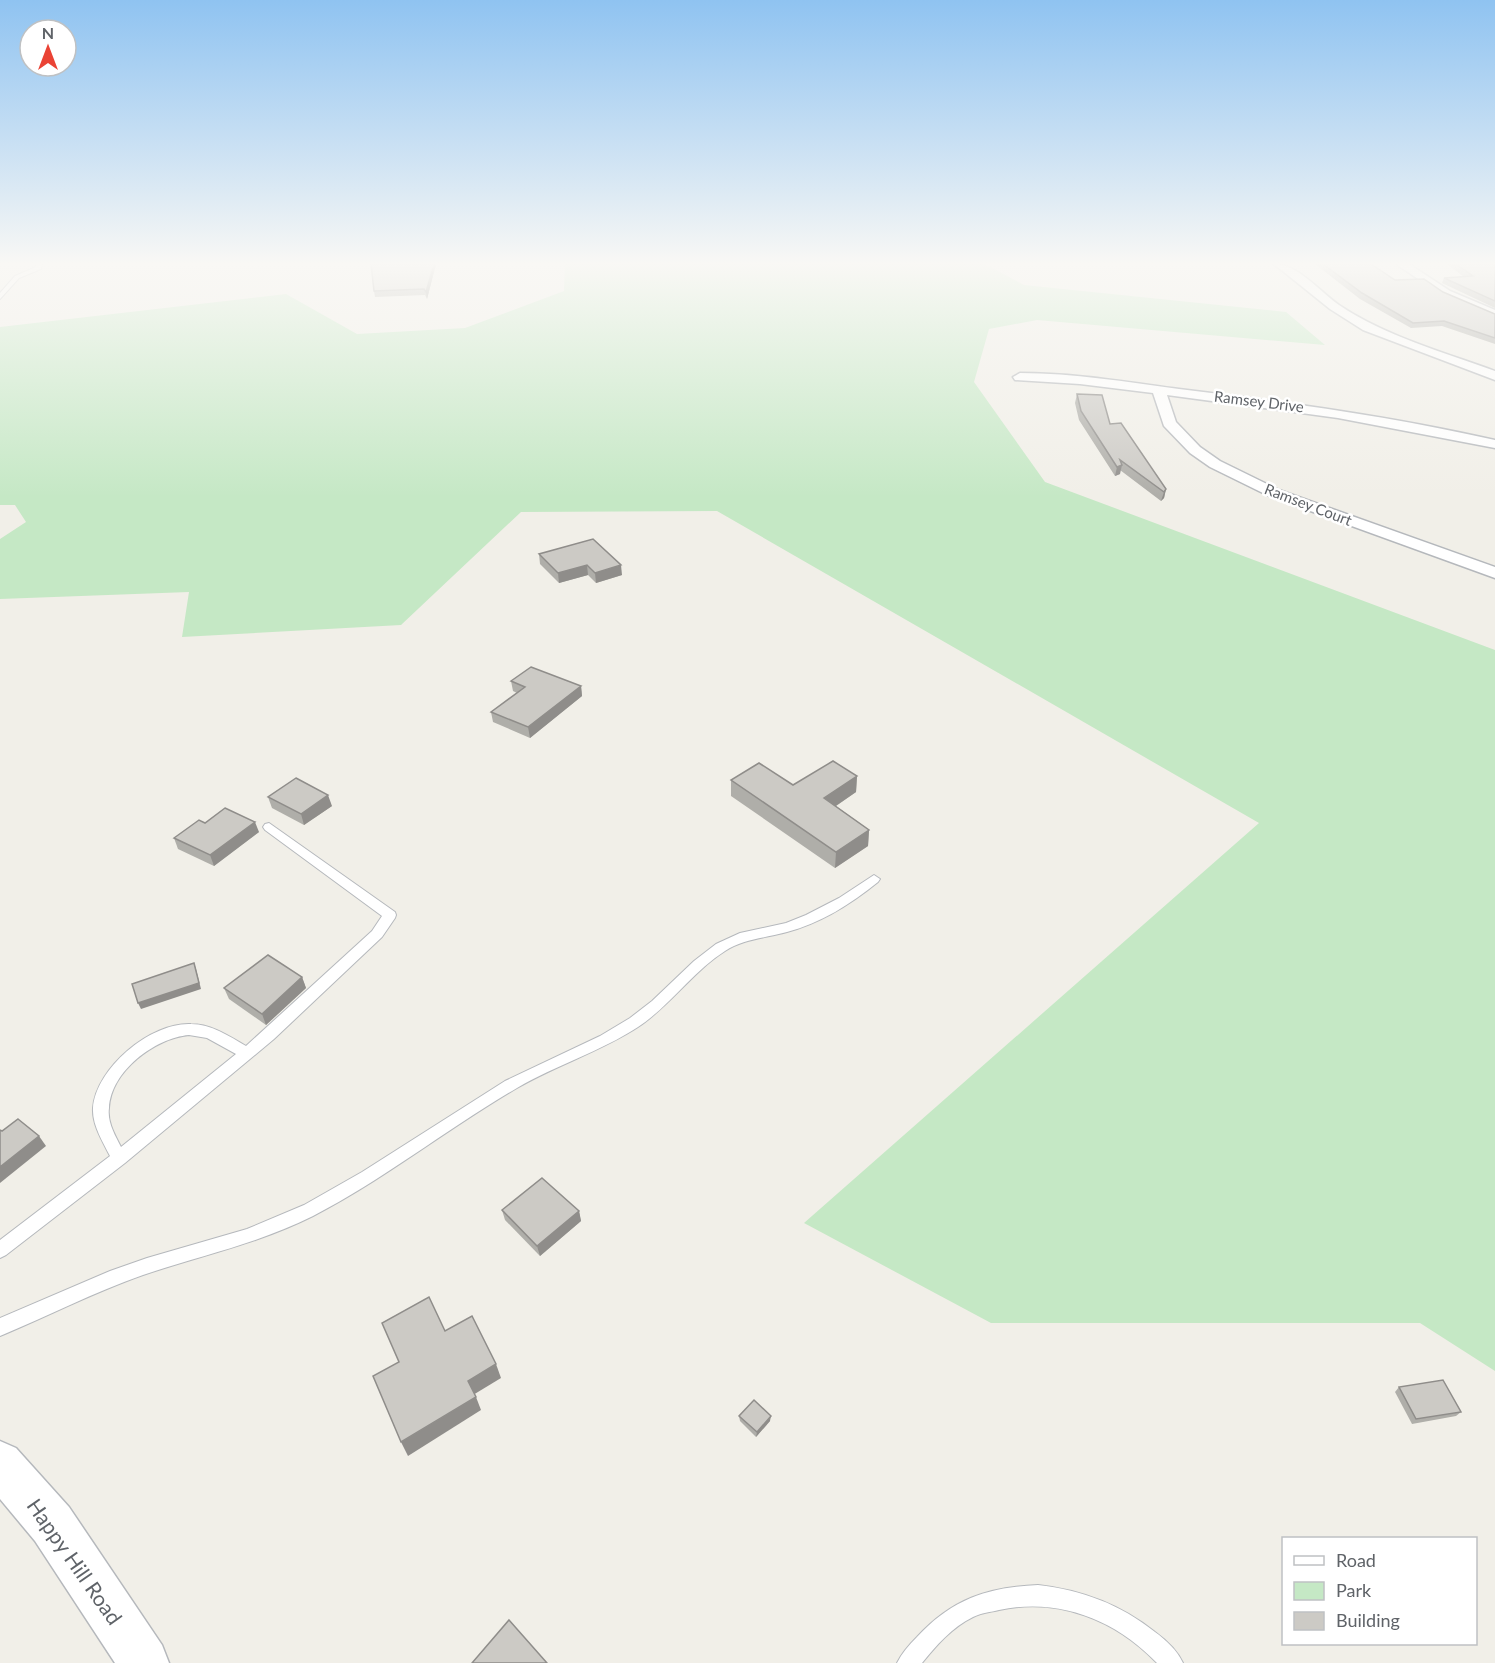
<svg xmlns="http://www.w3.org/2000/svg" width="1495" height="1663" font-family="Lato,sans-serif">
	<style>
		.green { fill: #c5e8c5 }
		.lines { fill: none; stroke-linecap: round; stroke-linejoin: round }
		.service-casing { stroke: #b5b8bc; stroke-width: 2 }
		.minor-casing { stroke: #b5b8bc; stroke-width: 3 }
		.tertiary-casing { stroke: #b5b8bc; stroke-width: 3 }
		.service { fill: #fff; fill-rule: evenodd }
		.minor { fill: #fff; fill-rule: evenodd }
		.tertiary { fill: #fff; fill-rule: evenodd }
		.wall { fill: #afaea9 }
		.shaded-wall { fill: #8f8d8a }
		.building { fill: #cccac5; stroke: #8f8d8a; stroke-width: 1.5 }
		.labels { text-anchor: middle; stroke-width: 5; stroke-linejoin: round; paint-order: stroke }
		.far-street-label { font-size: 15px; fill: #5f6368; stroke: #fff }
		.near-street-label { font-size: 21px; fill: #5f6368; stroke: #fff }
	</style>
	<rect width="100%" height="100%" fill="#f1efe8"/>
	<!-- green -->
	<polygon class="green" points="565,264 985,264 1024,285 1286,312 1325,345 1037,320 989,329 974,382 1045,482 1495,650 1495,1371 1420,1323 991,1323 804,1223 1259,823 717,511 521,512 401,625 182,637 189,592 0,599 0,539 26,522 15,505 0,505 0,327 286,294 357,334 465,328 564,291"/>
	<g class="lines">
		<!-- service casing -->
		<g class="service-casing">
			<g id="service">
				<polygon points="36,264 42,264 41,269 19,278 0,299 0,293 15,276 36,267"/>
				<path d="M269,823l126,89 1,3 -1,3 -13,19 -108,102 -149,124 -119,92 -6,3v-18l110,-84c-7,-14 -18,-31 -17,-48 3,-40 58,-86 98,-84 20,0 38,12 55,22l126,-115 10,-15 -117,-86 -2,-3 2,-3zM189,1035l18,3 29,16 -115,93c-6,-12 -14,-25 -12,-39 2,-37 46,-70 80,-73z"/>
				<path d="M874,875l6,4 -2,3c-27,22 -57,41 -91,50 -21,6 -44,7 -62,19 -33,21 -55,55 -87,76 -38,25 -82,38 -121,61 -69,40 -132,91 -204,128 -56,28 -111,39 -170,59 -49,17 -95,41 -143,61v-18l110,-47 37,-13 100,-29 57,-24 58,-33 143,-91 95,-45 30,-18 22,-17 42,-40 22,-17 24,-11 46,-10 20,-8 33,-17z"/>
				<path d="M1038,1585c44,5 82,19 117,47 11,8 22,18 28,31h-26c-41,-43 -98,-66 -158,-53 -8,2 -18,3 -26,7 -21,10 -37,29 -51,46h-25c5,-10 12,-18 20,-26 35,-38 71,-50 121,-52z"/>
			</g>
		</g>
		<!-- minor casing -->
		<g class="minor-casing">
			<g id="minor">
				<path d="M1274,264c24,0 45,27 65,41 46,31 104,47 156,66v9l-132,-50 -33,-21z"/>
				<polygon points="1396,264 1409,264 1450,291 1495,310 1495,318 1442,295"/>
				<path d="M1020,373c54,0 106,9 159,16 106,13 211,27 316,51v8l-157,-30 -171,-23 9,27 24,25 20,14 59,29 216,77v11l-226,-82 -59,-29 -20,-14 -26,-27 -11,-33 -73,-9 -65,-4 -2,-3z"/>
			</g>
		</g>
		<!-- tertiary casing -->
		<g class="tertiary-casing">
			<polygon id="tertiary" points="0,1441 16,1448 69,1507 162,1645 169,1663 115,1663 35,1541 0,1499"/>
		</g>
		<!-- service -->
		<use href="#service" class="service"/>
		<!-- minor -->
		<use href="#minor" class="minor"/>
		<!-- tertiary -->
		<use href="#tertiary" class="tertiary"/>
	</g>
	<!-- wall -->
	<g class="wall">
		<polygon points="436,264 427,299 425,295 375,297 374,291"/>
		<polygon points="1315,264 1371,264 1395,280 1443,292 1495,314 1495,344 1442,326 1411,328 1360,299"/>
		<polygon points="1447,264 1495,264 1495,308 1442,283 1444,278 1464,277"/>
		<polygon points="1077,394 1110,424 1166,489 1164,498 1161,501 1120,470 1120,474 1115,476 1079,420 1075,403"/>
		<polygon points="593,539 622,575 596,583 588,575 559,583 540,564 539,554"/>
		<polygon points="511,681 581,686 582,696 530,738 493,722 491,712 517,693 513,691"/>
		<polygon points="857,776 856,792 836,806 869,830 868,846 835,868 731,796 731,780 793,785"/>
		<polygon points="268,797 332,806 304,825 272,808"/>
		<polygon points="205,823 259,832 214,866 178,849 174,838"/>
		<polygon points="302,977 306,988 266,1025 229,999 224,988"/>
		<polygon points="502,1210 579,1211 581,1221 540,1256 505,1220"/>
		<polygon points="1399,1387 1461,1412 1456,1416 1412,1424 1395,1392"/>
		<polygon points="739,1416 770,1421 756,1437 740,1421"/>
	</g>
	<!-- shaded-wall -->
	<g class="shaded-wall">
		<polygon points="434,264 436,264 427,299 426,292"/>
		<polygon points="1122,465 1120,474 1115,476 1117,467"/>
		<polygon points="1166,489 1164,498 1161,501 1164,492"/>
		<polygon points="587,565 588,575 559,583 558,573"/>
		<polygon points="621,565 622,575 596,583 595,573"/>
		<polygon points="581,686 582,696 530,738 528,727"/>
		<polygon points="857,776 856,792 824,814 824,798"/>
		<polygon points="328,795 332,806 304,825 301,814"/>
		<polygon points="255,822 259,832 214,866 210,855"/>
		<polygon points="869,830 868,846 835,868 836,852"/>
		<polygon points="194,963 196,969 201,989 141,1009 138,1003"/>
		<polygon points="302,977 306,988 266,1025 262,1014"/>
		<polygon points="39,1136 46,1146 0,1183 0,1167"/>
		<polygon points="579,1211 581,1221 540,1256 537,1246"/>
		<polygon points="496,1364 501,1378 473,1395 468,1381"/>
		<polygon points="476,1397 481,1410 408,1456 401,1442"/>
		<polygon points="771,1416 770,1421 756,1437 757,1432"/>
	</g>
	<!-- building -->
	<g class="building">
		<polygon points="371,264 434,264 426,292 424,289 374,291"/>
		<polygon points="1323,264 1371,264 1395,280 1424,279 1443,292 1495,314 1495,338 1444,321 1413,323 1362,293"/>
		<polygon points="1456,264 1495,264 1495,301 1444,278 1473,276"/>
		<polygon points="1077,394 1102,395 1110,424 1121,423 1166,489 1164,492 1120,460 1122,465 1117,467 1081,411"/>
		<polygon points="593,539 621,565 595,573 587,565 558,573 539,554"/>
		<polygon points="531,667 581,686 528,727 491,712 525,687 511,681"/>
		<polygon points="833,761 857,776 824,798 869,830 836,852 731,780 759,763 793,785"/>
		<polygon points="296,778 328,795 301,814 268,797"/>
		<polygon points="225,808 255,822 210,855 174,838 199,820 205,823"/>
		<polygon points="268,955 302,977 262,1014 224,988"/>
		<polygon points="194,963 199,983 138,1003 132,984"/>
		<polygon points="18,1119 39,1136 0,1167 0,1130 2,1131"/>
		<polygon points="542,1178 579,1211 537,1246 502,1210"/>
		<polygon points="429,1297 445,1331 472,1316 496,1364 468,1381 476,1397 401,1442 373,1376 399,1362 382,1323"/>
		<polygon points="1443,1380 1461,1412 1416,1419 1399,1387"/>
		<polygon points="754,1400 771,1416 757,1432 739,1416"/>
		<polygon points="509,1620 547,1663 472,1663"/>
	</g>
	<!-- sky -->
	<linearGradient id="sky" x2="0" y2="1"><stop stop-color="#8fc3f1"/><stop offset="0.53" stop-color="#f9f8f5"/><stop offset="1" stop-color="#f9f8f5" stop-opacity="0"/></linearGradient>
	<rect width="1495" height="497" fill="url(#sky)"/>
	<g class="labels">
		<!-- far-street labels -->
		<g class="far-street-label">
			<text transform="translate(1259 402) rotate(7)" y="5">Ramsey Drive</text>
			<text transform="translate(1308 505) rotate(21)" y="5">Ramsey Court</text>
		</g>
		<!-- near-street labels -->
		<g class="near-street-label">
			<text transform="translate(74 1562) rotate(55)" y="7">Happy Hill Road</text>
		</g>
	</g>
	<!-- legend -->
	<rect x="1282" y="1537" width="195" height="108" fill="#ffffff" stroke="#bfc1c3" stroke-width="1.5"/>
	<rect x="1294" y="1556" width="30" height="9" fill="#ffffff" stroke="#bfc1c3" stroke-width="1.5"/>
	<text x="1336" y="1567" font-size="18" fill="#5f6368">Road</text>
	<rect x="1294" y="1582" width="30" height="18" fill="#c5e8c5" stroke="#bfc1c3" stroke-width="1.5"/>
	<text x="1336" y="1597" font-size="18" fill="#5f6368">Park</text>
	<rect x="1294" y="1612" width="30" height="18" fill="#cccac5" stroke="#bfc1c3" stroke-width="1.5"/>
	<text x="1336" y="1627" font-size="18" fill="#5f6368">Building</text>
	<!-- north arrow -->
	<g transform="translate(48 48)"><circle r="28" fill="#ffffff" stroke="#bfc1c3" stroke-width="1.5"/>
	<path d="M0-4.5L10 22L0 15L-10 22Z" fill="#ea4335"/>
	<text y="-9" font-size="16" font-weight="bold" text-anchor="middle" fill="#5f6368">N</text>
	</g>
</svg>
